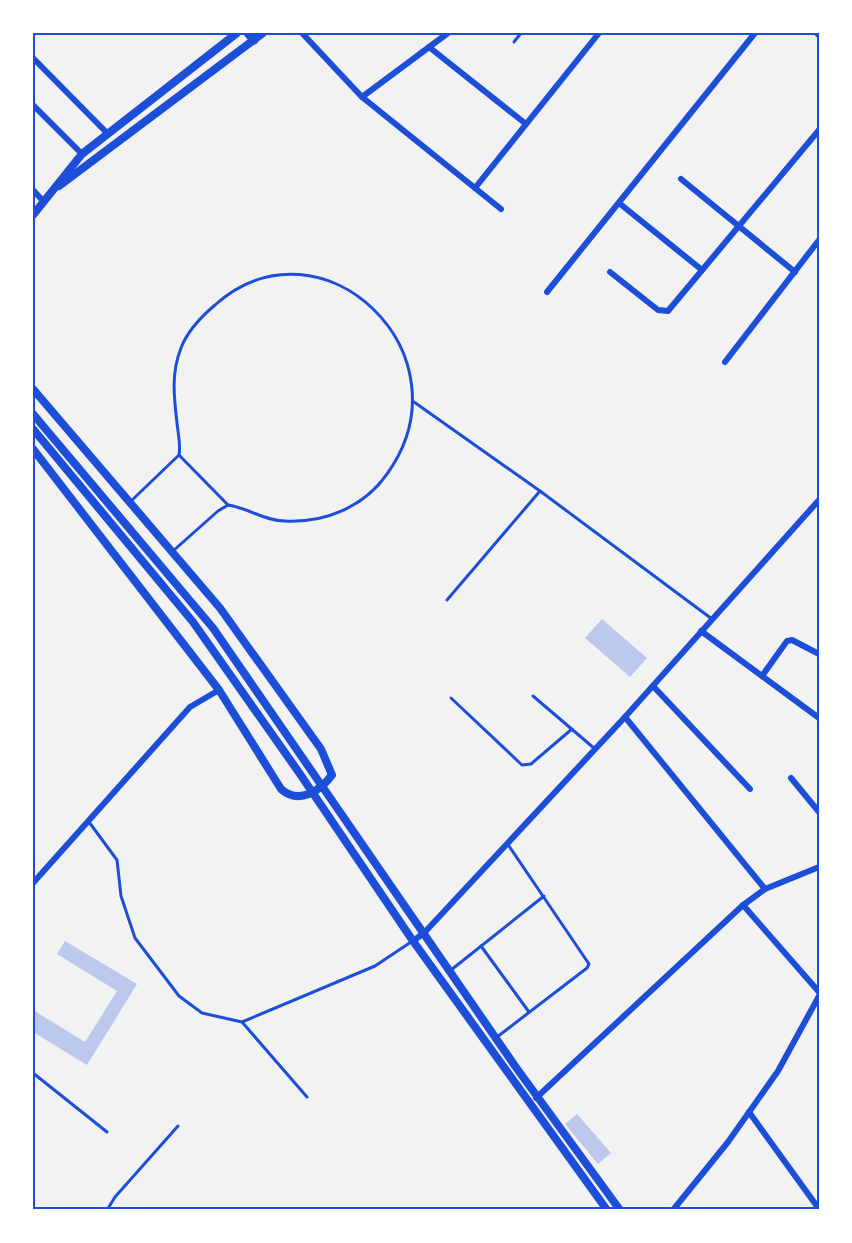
<svg xmlns="http://www.w3.org/2000/svg" width="852" height="1243" font-family="'Noto Sans',sans-serif">
	<style>
		.building { fill: #bdc9ec }
		.lines { fill: none; stroke-linecap: round; stroke-linejoin: round }
		.service { stroke: #1d4ed8; stroke-width: 3 }
		.minor { stroke: #1d4ed8; stroke-width: 6 }
		.tertiary { stroke: #1d4ed8; stroke-width: 8 }
		.secondary { stroke: #1d4ed8; stroke-width: 8 }
		.primary { stroke: #1d4ed8; stroke-width: 9 }
		.neatline { fill: none; stroke: #1d4ed8; stroke-width: 2 }
	</style>
	<rect width="100%" height="100%" fill="#f2f2f2"/>
	<!-- building -->
	<g class="building">
		<polygon points="602,619 647,658 630,677 585,638"/>
		<polygon points="65,941 137,984 87,1065 33,1032 33,1010 85,1042 117,991 57,954"/>
		<polygon points="577,1114 611,1153 598,1164 565,1124"/>
	</g>
	<g class="lines">
		<!-- service -->
		<g class="service">
			<polyline points="514,42 521,33"/>
			<polyline points="414,402 540,491 712,619"/>
			<polyline points="179,455 228,505"/>
			<path d="M130,502l49,-47c2,-10 -1,-21 -2,-32 -3,-26 -6,-50 4,-75 6,-16 21,-32 34,-43 107,-95 258,50 172,169 -23,33 -62,49 -102,47 -20,0 -37,-13 -57,-16l-10,6 -45,40"/>
			<polyline points="447,600 540,491"/>
			<polyline points="533,696 595,749"/>
			<polyline points="451,698 522,765 531,764 572,729"/>
			<polyline points="89,822 117,860 121,896 135,938 179,996 202,1013 242,1022 375,966 411,942"/>
			<polyline points="481,946 529,1012"/>
			<polyline points="451,970 544,896"/>
			<polyline points="242,1022 307,1097"/>
			<polyline points="497,1037 587,968 589,964 507,843"/>
			<polyline points="33,1073 107,1132"/>
			<polyline points="107,1210 115,1197 178,1126"/>
		</g>
		<!-- minor -->
		<g class="minor">
			<polyline points="302,33 362,97 501,209"/>
			<polyline points="429,47 526,124"/>
			<polyline points="33,58 108,134"/>
			<polyline points="362,97 448,33"/>
			<polyline points="33,105 82,154"/>
			<polyline points="681,179 795,272"/>
			<polyline points="475,188 599,33"/>
			<polyline points="33,190 44,202"/>
			<polyline points="619,203 702,270"/>
			<polyline points="610,272 658,310 668,311 819,130"/>
			<polyline points="547,292 755,33"/>
			<polyline points="725,362 819,240"/>
			<polyline points="701,631 819,718"/>
			<polyline points="762,676 787,641 792,640 819,654"/>
			<polyline points="653,686 750,789"/>
			<polyline points="625,717 765,889"/>
			<polyline points="791,778 819,812"/>
			<polyline points="33,883 190,707 219,690"/>
			<polyline points="743,905 819,992"/>
			<polyline points="413,941 424,933 625,717 819,500"/>
			<polyline points="536,1098 742,906 765,889 819,867"/>
			<polyline points="749,1112 819,1209"/>
			<polyline points="673,1210 728,1142 778,1071 819,996"/>
		</g>
		<!-- tertiary -->
		<path class="tertiary" d="M33,389l187,219 101,141 11,26c-12,16 -33,30 -51,14l-62,-99 -186,-241"/>
		<!-- secondary -->
		<g class="secondary">
			<polyline points="818,33 819,34"/>
			<polyline points="59,186 263,33"/>
			<polyline points="33,215 82,154 237,33"/>
			<polyline points="33,414 213,628 515,1066 620,1210"/>
			<polyline points="33,429 193,622 300,774 413,941 607,1210"/>
		</g>
		<!-- primary -->
		<polyline class="primary" points="248,33 254,40"/>
	</g>
	<!-- border -->
	<rect width="852" height="1243" fill="none" stroke="#ffffff" stroke-width="69"/>
	<rect x="34" y="34" width="784" height="1174" class="neatline"/>
</svg>
